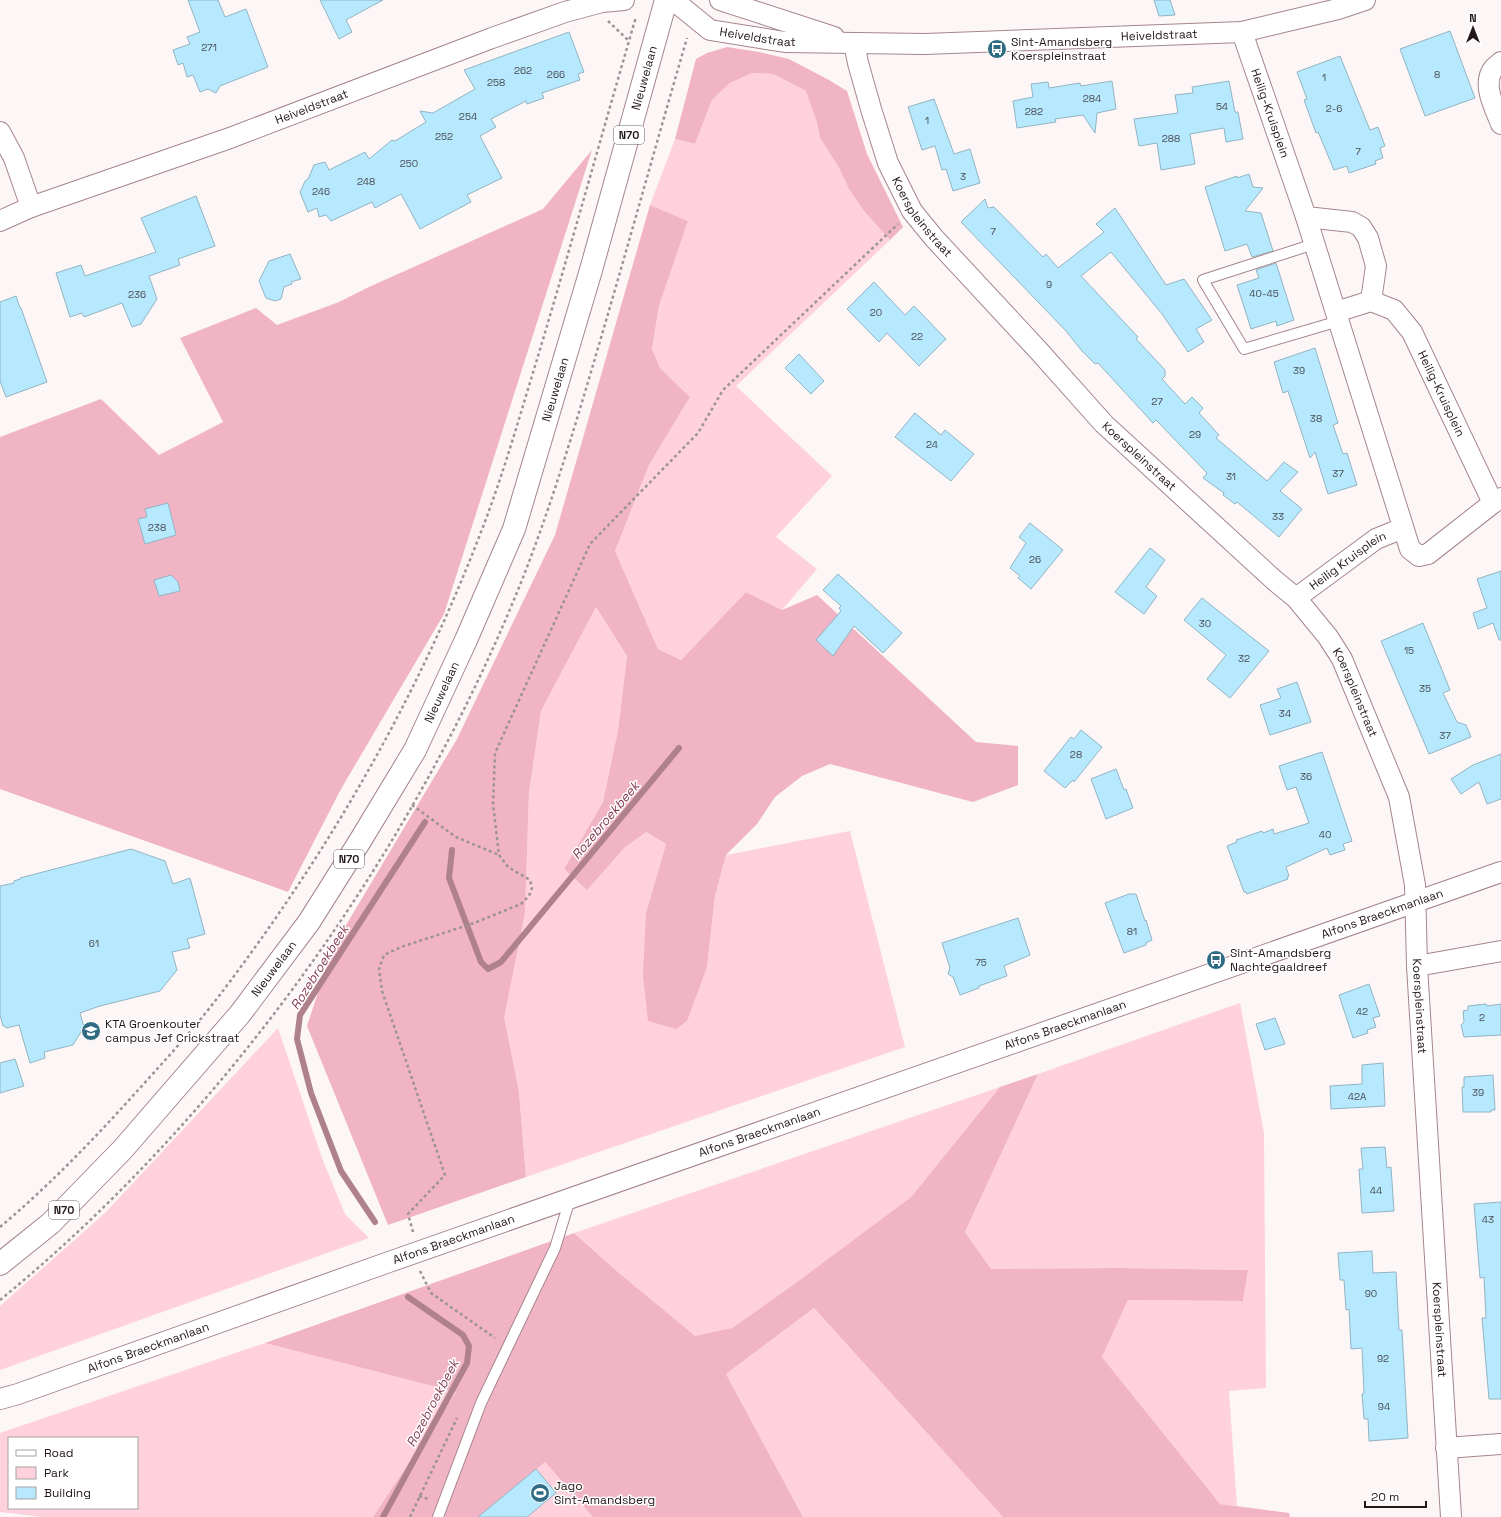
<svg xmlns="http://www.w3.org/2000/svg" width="1501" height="1517" font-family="'Space Grotesk',sans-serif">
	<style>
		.green { fill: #ffd1dc; fill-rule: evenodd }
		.forest { fill: #f1b4c4 }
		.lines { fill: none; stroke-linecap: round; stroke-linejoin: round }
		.stream { stroke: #af818c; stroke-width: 6 }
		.building { fill: #b7e9fe; stroke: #92b4c2 }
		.service-casing { stroke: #a6858d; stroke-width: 12 }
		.minor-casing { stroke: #a6858d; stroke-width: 22 }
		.primary-casing { stroke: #a6858d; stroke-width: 24 }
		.path { stroke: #9c9395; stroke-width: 2.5; stroke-dasharray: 3 3; stroke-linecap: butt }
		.service { stroke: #fff; stroke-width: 10 }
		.minor { stroke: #fff; stroke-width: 20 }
		.primary { stroke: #fff; stroke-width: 22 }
		.labels { text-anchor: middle; stroke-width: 3; stroke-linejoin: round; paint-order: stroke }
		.number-label { font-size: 10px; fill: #494c53 }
		.shield { fill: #fff; stroke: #665d5f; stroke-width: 1 }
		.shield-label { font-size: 11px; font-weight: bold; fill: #24171a }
		.street-label { font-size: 12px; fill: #24171a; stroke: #fff }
		.poi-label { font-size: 12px; fill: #24171a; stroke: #fff; text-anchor: start }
		.water-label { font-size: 13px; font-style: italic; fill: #843b52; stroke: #fff }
	</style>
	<rect width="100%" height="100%" fill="#fdf6f7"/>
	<!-- green -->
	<g class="green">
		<polygon points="752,73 773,74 806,91 817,123 820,138 838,166 849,189 864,211 890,240 736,386 832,476 776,537 817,569 782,610 746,592 681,660 658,649 615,551 649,465 690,397 660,368 652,349 659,306 688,221 650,205 675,139 695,144 712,100 730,83"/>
		<polygon points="596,607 627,656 618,730 603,802 564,869 587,890 625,846 646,832 666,844 646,913 707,967 715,896 726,855 850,831 905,1047 526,1177 519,1092 503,1018 525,913 529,793 541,711"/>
		<polygon points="1240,1003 1264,1133 1266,1388 1229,1391 1237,1506 1220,1504 1102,1357 1128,1300 1243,1301 1248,1270 1119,1268 991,1269 965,1232 1038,1074"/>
		<polygon points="278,1028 322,1158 345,1214 369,1238 0,1370 0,1306 105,1213"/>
		<polygon points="1000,1087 911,1197 793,1285 732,1328 695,1337 619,1273 574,1233"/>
		<polygon points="814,1308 1003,1517 803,1517 726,1374"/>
		<path d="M265,1343l192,49 -84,125h-330l-43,-5v-79zM9,1438h128v70h-128z"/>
		<polygon points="545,1462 593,1517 478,1517 536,1469"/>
	</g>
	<!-- forest -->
	<g class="forest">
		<polygon points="727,47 759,52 789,59 829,80 847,91 867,154 903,227 890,240 864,211 849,189 838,166 820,138 817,123 806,91 773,74 752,73 730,83 712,100 695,144 675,139 696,59 707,53"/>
		<polygon points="592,150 444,614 341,789 288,892 0,789 0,437 101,399 159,455 223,422 180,338 256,308 277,325 339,302 369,287 543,209"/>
		<polygon points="650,205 688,221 659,306 652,349 660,368 690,397 649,465 615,551 658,649 681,660 746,592 782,610 817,595 976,742 1018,746 1018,785 973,802 830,764 802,776 775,797 757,824 726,855 715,896 707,967 687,1021 676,1029 648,1021 643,975 646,913 666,844 646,832 625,847 587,890 564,869 603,802 618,730 627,656 596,607 541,711 529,793 525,913 504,1018 519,1092 526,1177 388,1225 307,1026 333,947 457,739 555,535"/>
		<polygon points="1038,1074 965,1232 991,1269 1119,1268 1248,1270 1243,1301 1128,1300 1102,1357 1220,1504 1289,1513 1290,1517 1003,1517 814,1308 726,1374 803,1517 593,1517 545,1462 478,1517 373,1517 456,1392 265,1343 574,1233 619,1273 695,1336 732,1328 793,1285 911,1197 1000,1087"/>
	</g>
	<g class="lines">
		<!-- stream -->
		<g class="stream">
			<polyline points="452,850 449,878 481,962 488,969 501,962 679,748"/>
			<polyline points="375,1222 341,1171 311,1093 297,1039 300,1015 425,822"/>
			<polyline points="383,1517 467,1363 469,1346 463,1335 408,1297"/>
		</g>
	</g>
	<!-- building -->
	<g class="building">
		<polygon points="188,0 218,0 225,17 246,9 268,67 220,86 216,93 208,89 200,92 193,75 187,77 183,63 178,65 173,50 190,44 187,37 200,32"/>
		<polygon points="320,0 383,0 346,20 352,32 339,39"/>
		<polygon points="1154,0 1170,0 1175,15 1159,16"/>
		<polygon points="1450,31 1475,98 1425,116 1400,49"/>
		<polygon points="569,32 584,72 578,74 580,80 542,93 544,98 527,104 526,101 491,119 496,127 480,136 502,178 467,195 471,202 420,229 401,194 375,208 372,202 331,221 326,215 319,217 317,208 308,212 300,192 305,181 308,179 314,165 325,162 329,170 365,152 369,159 392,140 395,141 426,122 420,111 433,113 475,89 464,70"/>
		<polygon points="1340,56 1370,130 1378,127 1385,146 1380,148 1383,158 1375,161 1376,164 1349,173 1347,166 1334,170 1319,134 1318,132 1316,133 1304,100 1307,99 1297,72"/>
		<polygon points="1112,81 1116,109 1097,113 1095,133 1083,115 1055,119 1056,122 1017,128 1013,101 1033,97 1031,84 1048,82 1049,88 1080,83 1081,86"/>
		<polygon points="1229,81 1235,112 1238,112 1243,139 1226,142 1224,128 1190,134 1195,164 1161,170 1157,143 1139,146 1134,119 1178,113 1175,95 1193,93 1192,87"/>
		<polygon points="934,99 954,154 970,149 980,183 953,191 946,169 942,170 935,146 922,150 908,107"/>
		<polygon points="1249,174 1253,187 1263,188 1245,211 1261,213 1273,251 1252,257 1247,244 1225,251 1205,187 1237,176 1237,178"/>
		<polygon points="196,196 215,246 178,259 180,265 149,276 157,299 141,324 132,327 122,303 84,317 82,313 70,317 56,273 81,265 85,276 156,252 141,218"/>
		<polygon points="985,199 988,208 994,207 1043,257 1046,254 1058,268 1104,232 1096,224 1115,208 1166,285 1184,279 1212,320 1196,329 1204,342 1188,352 1162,314 1111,252 1081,276 1138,337 1136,339 1165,370 1165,376 1162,379 1185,404 1192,397 1203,408 1199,413 1219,435 1216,438 1267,481 1284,462 1298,472 1280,491 1302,509 1279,537 1237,502 1235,504 1223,495 1224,493 1203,478 1207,473 1156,420 1153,423 1098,363 1095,364 1082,351 1066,331 961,222"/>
		<polygon points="290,254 301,279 291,282 292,284 284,287 281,299 275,301 266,298 259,281 269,261"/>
		<polygon points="1276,263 1294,320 1277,326 1276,321 1251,329 1237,285 1259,278 1256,270"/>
		<polygon points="874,282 905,315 914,306 946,339 919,366 887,333 879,342 847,309"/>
		<polygon points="16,296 20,308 21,308 47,382 6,397 0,381 0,302"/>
		<polygon points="1315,348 1338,423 1333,425 1343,454 1347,453 1357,485 1328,494 1315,452 1310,458 1288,391 1283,393 1274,362"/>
		<polygon points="799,354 824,381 811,394 785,368"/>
		<polygon points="915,413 941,435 945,430 974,454 951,481 895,437"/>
		<polygon points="168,503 176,535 145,544 138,519 147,517 145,509"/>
		<polygon points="1030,523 1063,550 1031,589 1018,578 1020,576 1010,568 1026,543 1019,537"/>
		<polygon points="1150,548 1165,560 1146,587 1157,596 1144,614 1115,592"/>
		<polygon points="1501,571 1501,640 1499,640 1493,623 1478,629 1473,613 1487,608 1477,579"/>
		<polygon points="838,574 902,633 883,653 854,626 833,656 816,640 841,611 839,608 841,606 823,590"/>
		<polygon points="171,575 178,582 180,591 159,596 154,580"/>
		<polygon points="1202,598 1269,651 1230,698 1207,679 1226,655 1184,620"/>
		<polygon points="1423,623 1450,690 1443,693 1457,722 1466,725 1471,737 1429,754 1381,641"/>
		<polygon points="1297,682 1311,722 1270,735 1260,705 1281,698 1277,689"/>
		<polygon points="1081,730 1102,747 1074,782 1073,780 1065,788 1044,771 1071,737 1074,739"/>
		<polygon points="1322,752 1352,841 1343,844 1345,850 1330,855 1327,848 1286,867 1289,876 1287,877 1288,879 1247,894 1246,892 1244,892 1227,846 1237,842 1236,840 1262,831 1263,833 1273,829 1274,834 1309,823 1296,787 1287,790 1279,766"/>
		<polygon points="1501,754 1501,799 1487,804 1479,782 1461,794 1451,779 1473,765"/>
		<polygon points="1116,769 1124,790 1126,789 1133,808 1106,819 1091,779"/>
		<polygon points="131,849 165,861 173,884 190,878 205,934 187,939 190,948 172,952 177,970 160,991 100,1006 80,1013 84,1027 73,1045 44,1052 45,1058 30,1063 19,1025 6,1028 5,1026 3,1026 0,1015 0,886 14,883 14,881 20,879 20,878"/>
		<polygon points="1129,894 1136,894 1145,921 1146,920 1152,940 1146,943 1146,945 1124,953 1105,903"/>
		<polygon points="1018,918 1030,955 1004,966 1007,976 979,986 979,988 960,995 953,977 948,974 950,968 942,943"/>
		<polygon points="1369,984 1380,1016 1373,1018 1376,1027 1367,1030 1368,1033 1353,1038 1339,995"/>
		<polygon points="1486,1004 1487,1006 1501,1004 1501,1035 1464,1037 1461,1025 1464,1022 1463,1011 1468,1010 1468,1006"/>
		<polygon points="1275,1018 1285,1044 1265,1050 1256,1024"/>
		<polygon points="15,1059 24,1086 0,1093 0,1063"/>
		<polygon points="1383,1063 1385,1106 1331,1109 1330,1086 1362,1084 1362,1065"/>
		<polygon points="1493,1075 1495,1110 1491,1110 1491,1112 1463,1112 1462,1087 1464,1087 1464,1077"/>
		<polygon points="1385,1147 1387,1168 1391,1167 1394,1211 1362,1213 1359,1169 1363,1169 1361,1148"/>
		<polygon points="1501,1202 1501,1399 1489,1399 1482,1318 1486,1318 1484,1277 1480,1278 1474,1204"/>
		<polygon points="1372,1251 1373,1273 1396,1272 1399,1330 1402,1330 1408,1438 1369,1441 1368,1419 1364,1419 1362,1394 1364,1393 1362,1348 1351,1349 1349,1309 1346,1310 1344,1280 1340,1280 1338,1253"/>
		<polygon points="536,1469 556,1493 527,1517 478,1517"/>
	</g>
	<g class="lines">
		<!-- service casing -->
		<g class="service-casing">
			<g id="service">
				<polyline points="1314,244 1203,280 1244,349 1339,321"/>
				<polyline points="438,1517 481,1403 555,1248 570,1199"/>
			</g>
		</g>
		<!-- minor casing -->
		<g class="minor-casing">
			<g id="minor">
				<path id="s1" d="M673,0l37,30 75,12 140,2 317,-12 96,-23 27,-9"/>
				<polyline points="720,0 834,37"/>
				<path id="s2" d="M1242,32l64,185 104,332 9,7 9,-2 65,-51 8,-5"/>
				<path id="s3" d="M854,43l4,20 13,46 17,54 24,48 22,27 104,112 66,74 170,156 22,18 32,39 14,22 57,138 16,88 2,81 34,551"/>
				<path d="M1501,62c-2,2 -5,4 -7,6 -13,16 1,40 7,56"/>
				<polyline points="0,132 14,158 31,207"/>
				<polyline points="1306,217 1352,222 1361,227 1368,238 1376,266 1371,301"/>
				<path id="s4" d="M0,221l31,-14 199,-69 262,-100 73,-26 37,-10 22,-2"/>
				<path id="s5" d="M1336,312l35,-11 23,9 18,22 81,171"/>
				<path id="s6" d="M1296,598l80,-59 27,-11"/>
				<polyline points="1417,966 1501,951"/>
				<path id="s7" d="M0,1399l18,-5 371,-132 1112,-390"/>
				<polyline points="1446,1448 1501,1444"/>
			</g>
		</g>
		<!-- primary casing -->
		<g class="primary-casing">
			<g id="primary">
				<path id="s8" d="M0,1264l51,-41 72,-74 117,-135 69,-92 51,-81 55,-91 51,-110 48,-111 77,-259 75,-270"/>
			</g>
		</g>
		<!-- path -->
		<g class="path">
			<polyline points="608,21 629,41"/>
			<polyline points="412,805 456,837 499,855"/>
			<path d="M0,1227c50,-42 96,-90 139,-138 30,-33 60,-66 86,-101 106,-140 193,-292 256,-456 21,-54 37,-110 54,-166 35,-116 67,-233 101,-349"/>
			<polyline points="413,1232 408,1214 445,1175 382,991 379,969 384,955 401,947 474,923 521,904 529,896 532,888 530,880 508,867 499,855 493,804 495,753 590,544 698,433 723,390 898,224"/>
			<polyline points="420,1271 431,1293 495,1338"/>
			<path d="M0,1300c225,-184 414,-450 522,-720 35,-89 61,-181 88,-273 26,-90 51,-180 77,-269"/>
			<polyline points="419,1496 428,1499"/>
			<polyline points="410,1517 457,1418"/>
		</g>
		<!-- service -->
		<use href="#service" class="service"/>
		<!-- minor -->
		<use href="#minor" class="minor"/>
		<!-- primary -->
		<use href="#primary" class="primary"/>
	</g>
	<!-- icons -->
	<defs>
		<g id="bus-disc" transform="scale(1)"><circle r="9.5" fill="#2f6c83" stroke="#fff"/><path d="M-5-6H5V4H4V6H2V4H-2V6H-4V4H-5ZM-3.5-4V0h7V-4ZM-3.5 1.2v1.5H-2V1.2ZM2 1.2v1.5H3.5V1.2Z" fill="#fff"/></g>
		<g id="school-disc" transform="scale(1)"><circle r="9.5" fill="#2f6c83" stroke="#fff"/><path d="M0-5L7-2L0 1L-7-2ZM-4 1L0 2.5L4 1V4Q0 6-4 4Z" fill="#fff"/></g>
		<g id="stadium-disc" transform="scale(1)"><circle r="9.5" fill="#2f6c83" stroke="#fff"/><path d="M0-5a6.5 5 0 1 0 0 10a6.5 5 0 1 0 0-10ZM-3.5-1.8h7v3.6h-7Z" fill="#fff"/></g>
	</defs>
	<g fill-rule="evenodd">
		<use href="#bus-disc" x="997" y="49"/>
		<use href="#bus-disc" x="1216" y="960"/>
		<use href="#school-disc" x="91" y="1031"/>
		<use href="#stadium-disc" x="540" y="1493"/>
	</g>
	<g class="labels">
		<!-- number labels -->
		<g class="number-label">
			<text x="209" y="51">271</text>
			<text x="523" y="74">262</text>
			<text x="556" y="78">266</text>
			<text x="1437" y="78">8</text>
			<text x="1324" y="81">1</text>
			<text x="496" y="86">258</text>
			<text x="1092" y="102">284</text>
			<text x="1222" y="110">54</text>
			<text x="1334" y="112">2-6</text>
			<text x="1034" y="115">282</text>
			<text x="468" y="120">254</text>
			<text x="927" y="124">1</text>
			<text x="444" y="140">252</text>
			<text x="1171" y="142">288</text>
			<text x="1358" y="155">7</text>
			<text x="409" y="167">250</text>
			<text x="963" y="180">3</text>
			<text x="366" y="185">248</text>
			<text x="321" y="195">246</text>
			<text x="993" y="235">7</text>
			<text x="1049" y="288">9</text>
			<text x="1264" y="297">40-45</text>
			<text x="137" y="298">236</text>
			<text x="876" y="316">20</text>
			<text x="917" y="340">22</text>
			<text x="1299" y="374">39</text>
			<text x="1157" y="405">27</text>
			<text x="1316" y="422">38</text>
			<text x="1195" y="438">29</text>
			<text x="932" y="448">24</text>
			<text x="1338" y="477">37</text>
			<text x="1231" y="480">31</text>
			<text x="1278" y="520">33</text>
			<text x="157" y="531">238</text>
			<text x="1035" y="563">26</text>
			<text x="1205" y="627">30</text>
			<text x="1409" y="654">15</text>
			<text x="1244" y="662">32</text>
			<text x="1425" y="692">35</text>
			<text x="1285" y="717">34</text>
			<text x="1445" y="739">37</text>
			<text x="1076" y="758">28</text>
			<text x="1306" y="780">36</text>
			<text x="1325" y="838">40</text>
			<text x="1132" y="935">81</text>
			<text x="94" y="947">61</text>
			<text x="981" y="966">75</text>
			<text x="1362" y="1015">42</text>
			<text x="1482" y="1021">2</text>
			<text x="1478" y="1096">39</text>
			<text x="1357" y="1100">42A</text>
			<text x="1376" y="1194">44</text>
			<text x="1488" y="1223">43</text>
			<text x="1371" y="1297">90</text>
			<text x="1383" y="1362">92</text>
			<text x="1384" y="1410">94</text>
		</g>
		<!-- shield labels -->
		<g class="shield">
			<rect x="614" y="126" width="30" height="18" rx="3"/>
			<rect x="334" y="850" width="30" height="18" rx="3"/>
			<rect x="49" y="1201" width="30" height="18" rx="3"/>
		</g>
		<g class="shield-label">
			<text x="629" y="139">N70</text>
			<text x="349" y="863">N70</text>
			<text x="64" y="1214">N70</text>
		</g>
		<!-- street labels -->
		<g class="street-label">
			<text dy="4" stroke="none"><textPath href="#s1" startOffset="498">Heiveldstraat</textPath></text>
			<text dy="4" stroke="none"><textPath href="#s1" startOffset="96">Heiveldstraat</textPath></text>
			<text dy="4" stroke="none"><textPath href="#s8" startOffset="1376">Nieuwelaan</textPath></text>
			<text dy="4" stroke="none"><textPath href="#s4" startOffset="332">Heiveldstraat</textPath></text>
			<text dy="4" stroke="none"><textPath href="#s2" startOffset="86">Heilig-Kruisplein</textPath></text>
			<text dy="4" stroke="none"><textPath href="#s3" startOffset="189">Koerspleinstraat</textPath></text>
			<text dy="4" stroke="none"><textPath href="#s8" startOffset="1052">Nieuwelaan</textPath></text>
			<text dy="4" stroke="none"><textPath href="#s5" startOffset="158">Heilig-Kruisplein</textPath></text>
			<text dy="4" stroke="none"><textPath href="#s3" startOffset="513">Koerspleinstraat</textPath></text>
			<text dy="4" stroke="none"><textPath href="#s6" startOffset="64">Heilig Kruisplein</textPath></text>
			<text dy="4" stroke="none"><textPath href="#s8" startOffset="728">Nieuwelaan</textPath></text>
			<text dy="4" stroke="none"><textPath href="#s3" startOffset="837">Koerspleinstraat</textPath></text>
			<text dy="4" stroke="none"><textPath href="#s7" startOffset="1465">Alfons Braeckmanlaan</textPath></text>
			<text dy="4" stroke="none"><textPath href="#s8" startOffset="404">Nieuwelaan</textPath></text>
			<text dy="4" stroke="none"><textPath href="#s3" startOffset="1161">Koerspleinstraat</textPath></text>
			<text dy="4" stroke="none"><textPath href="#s7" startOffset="1129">Alfons Braeckmanlaan</textPath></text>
			<text dy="4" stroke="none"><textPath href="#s7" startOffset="805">Alfons Braeckmanlaan</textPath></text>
			<text dy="4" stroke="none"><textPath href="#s7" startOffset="481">Alfons Braeckmanlaan</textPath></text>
			<text dy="4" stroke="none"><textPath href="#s3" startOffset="1485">Koerspleinstraat</textPath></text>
			<text dy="4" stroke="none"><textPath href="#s7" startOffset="157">Alfons Braeckmanlaan</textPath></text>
		</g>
		<!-- poi labels -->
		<g class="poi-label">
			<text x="1011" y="46">Sint-Amandsberg<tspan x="1011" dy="14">Koerspleinstraat</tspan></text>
			<text x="1230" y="957">Sint-Amandsberg<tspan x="1230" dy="14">Nachtegaaldreef</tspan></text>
			<text x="105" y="1028">KTA Groenkouter<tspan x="105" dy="14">campus Jef Crickstraat</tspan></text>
			<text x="554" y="1490">Jago<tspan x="554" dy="14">Sint-Amandsberg</tspan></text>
		</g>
		<!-- water labels -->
		<g class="water-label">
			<text transform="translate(605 820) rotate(-50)" y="5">Rozebroekbeek</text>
			<text transform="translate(319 967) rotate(-58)" y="5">Rozebroekbeek</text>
			<text transform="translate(432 1403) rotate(-62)" y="5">Rozebroekbeek</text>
		</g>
	</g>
	<!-- legend -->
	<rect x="8" y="1437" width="130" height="72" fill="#ffffff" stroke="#a7a2a3"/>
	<rect x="16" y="1450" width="20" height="6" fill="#ffffff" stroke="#a7a2a3"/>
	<text x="44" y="1457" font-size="12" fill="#24171a">Road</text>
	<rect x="16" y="1467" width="20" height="12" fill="#ffd1dc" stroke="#a7a2a3"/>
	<text x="44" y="1477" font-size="12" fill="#24171a">Park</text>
	<rect x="16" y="1487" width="20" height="12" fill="#b7e9fe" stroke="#a7a2a3"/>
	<text x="44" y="1497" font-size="12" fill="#24171a">Building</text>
	<!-- north arrow -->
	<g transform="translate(1473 28)" stroke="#ffffff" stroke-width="3" paint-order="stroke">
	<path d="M0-3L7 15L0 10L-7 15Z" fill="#24171a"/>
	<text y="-6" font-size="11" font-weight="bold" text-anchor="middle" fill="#24171a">N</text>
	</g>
	<!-- scale -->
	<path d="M1365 1501v6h61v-6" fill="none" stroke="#24171a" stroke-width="2"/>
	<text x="1371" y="1501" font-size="12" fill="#24171a" stroke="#ffffff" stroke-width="3" paint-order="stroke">20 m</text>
</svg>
